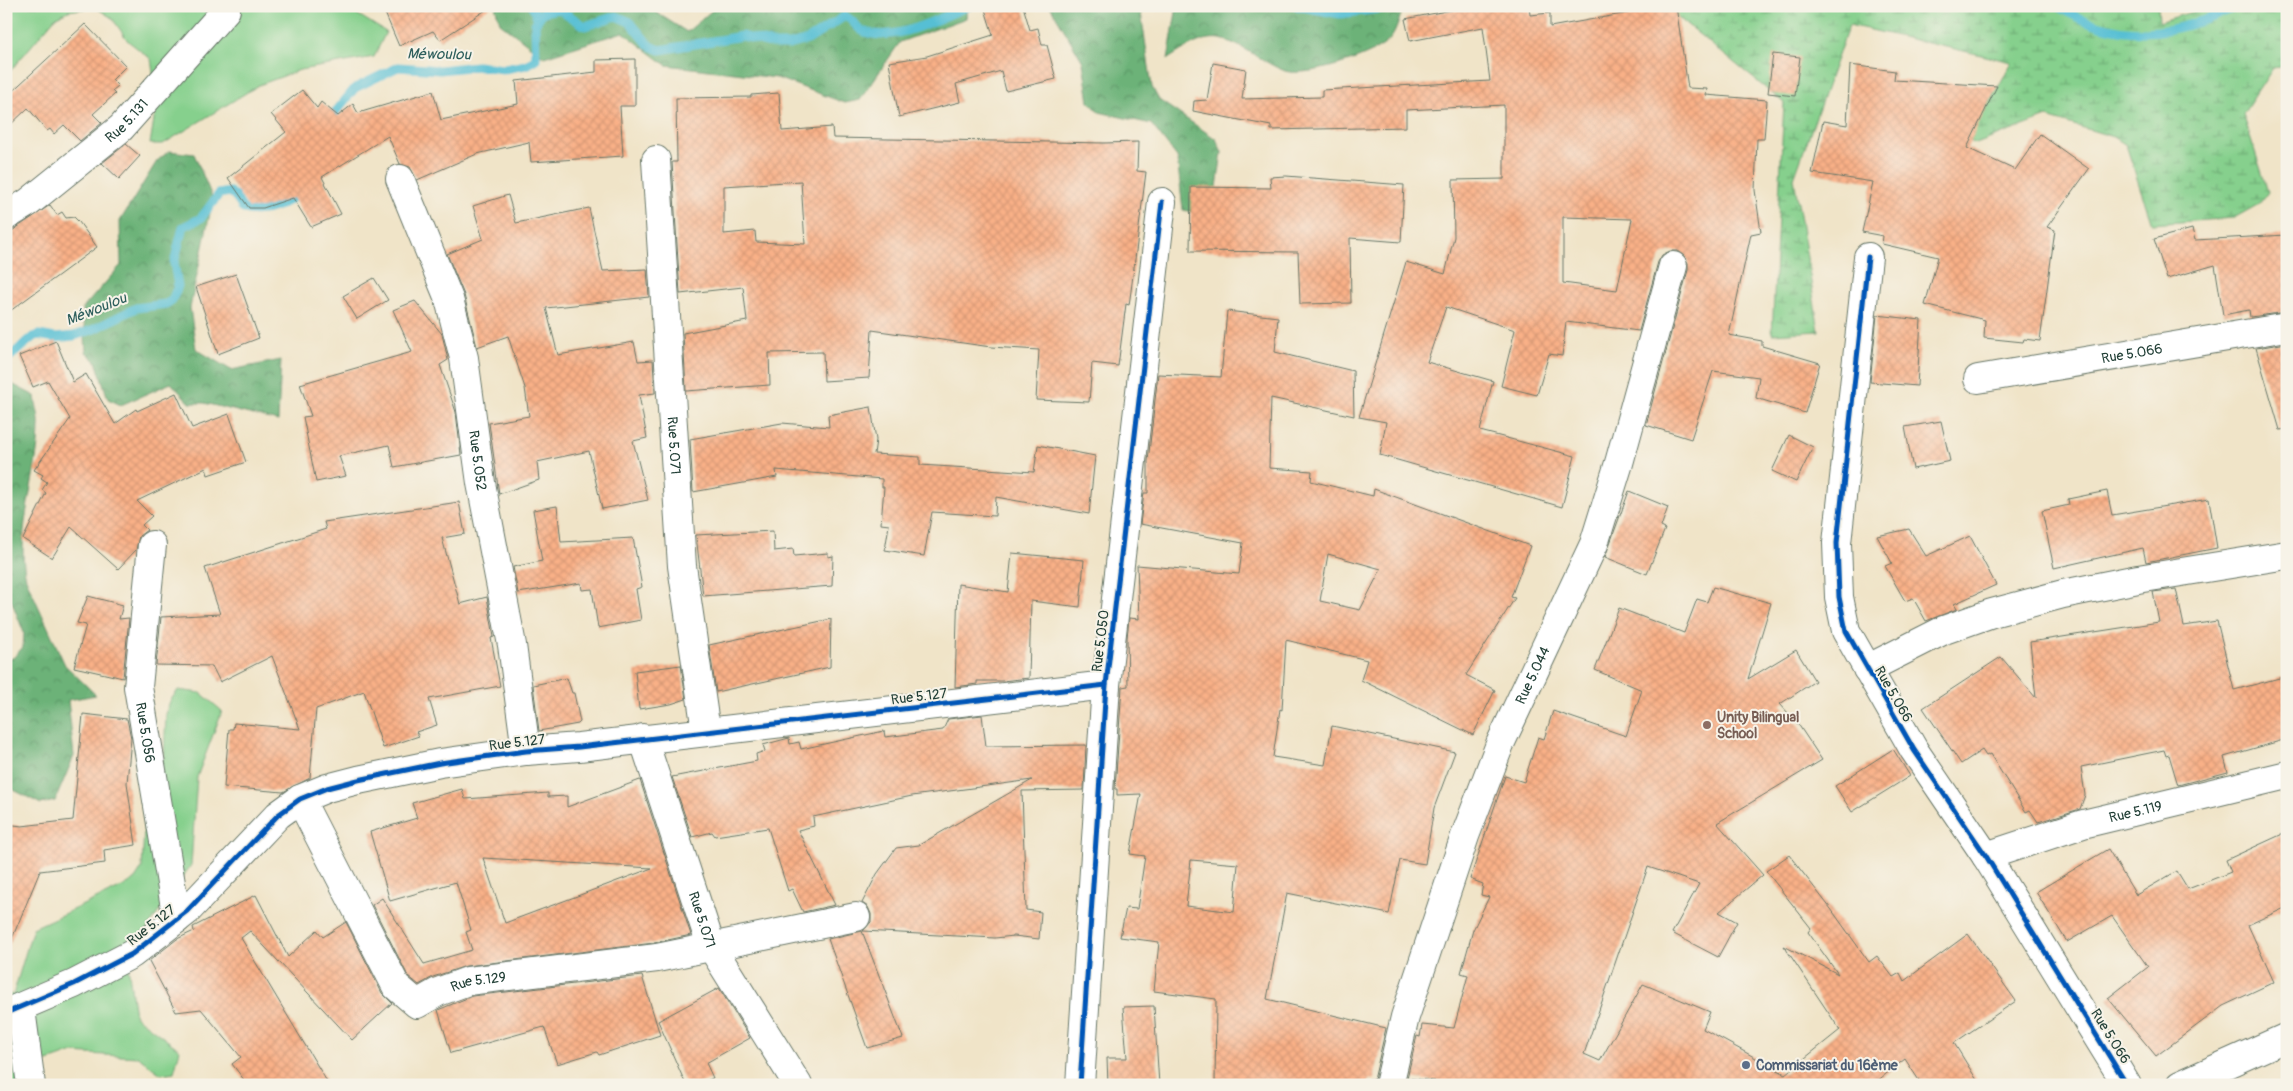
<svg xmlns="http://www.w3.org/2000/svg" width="2293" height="1091" font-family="Pangolin,sans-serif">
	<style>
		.grass { fill: #86d08d; stroke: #528660 }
		.forest { fill: url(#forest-crowns); stroke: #467856 }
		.wetland { fill: url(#wetland-marsh); stroke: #528660 }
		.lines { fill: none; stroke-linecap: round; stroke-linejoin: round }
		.stream { stroke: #56bfd4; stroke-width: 9 }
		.building { fill: url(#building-cross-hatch); fill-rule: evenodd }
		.street-casing { stroke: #687768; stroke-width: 30 }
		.street { stroke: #fff; stroke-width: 28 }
		.cycleway-casing { stroke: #f7f3e8; stroke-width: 8 }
		.cycleway { stroke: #0057b8; stroke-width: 5 }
		.education-dot { fill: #8d6e63; stroke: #f7f3e8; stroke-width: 2 }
		.service-dot { fill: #5c6f8a; stroke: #f7f3e8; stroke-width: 2 }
		.labels { text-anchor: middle; stroke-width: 4; stroke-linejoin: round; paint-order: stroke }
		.street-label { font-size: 14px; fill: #1f3d34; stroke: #f7f3e8 }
		.education-label { font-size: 14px; font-weight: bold; fill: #785e54; stroke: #f7f3e8; text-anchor: start }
		.service-label { font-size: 14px; font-weight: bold; fill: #4e5e75; stroke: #f7f3e8; text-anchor: start }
		.water-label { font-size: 15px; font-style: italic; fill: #2d5e5c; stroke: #f7f3e8 }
	</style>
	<defs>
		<pattern id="forest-crowns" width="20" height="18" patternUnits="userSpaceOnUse" patternTransform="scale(1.25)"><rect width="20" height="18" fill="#6cb278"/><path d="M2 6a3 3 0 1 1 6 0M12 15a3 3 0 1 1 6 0" fill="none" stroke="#589263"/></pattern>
		<pattern id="wetland-marsh" width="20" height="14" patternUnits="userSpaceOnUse" patternTransform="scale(1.25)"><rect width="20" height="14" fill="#86d08d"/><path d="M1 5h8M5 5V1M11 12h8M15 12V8" fill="none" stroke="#6daa74"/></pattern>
		<pattern id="building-cross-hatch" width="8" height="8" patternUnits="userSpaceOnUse" patternTransform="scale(1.25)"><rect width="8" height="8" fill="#f9b087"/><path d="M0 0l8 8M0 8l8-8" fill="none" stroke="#d59875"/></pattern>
	</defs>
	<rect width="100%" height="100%" fill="#f7f3e8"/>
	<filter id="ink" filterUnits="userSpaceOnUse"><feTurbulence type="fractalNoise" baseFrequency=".02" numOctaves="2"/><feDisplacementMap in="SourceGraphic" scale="10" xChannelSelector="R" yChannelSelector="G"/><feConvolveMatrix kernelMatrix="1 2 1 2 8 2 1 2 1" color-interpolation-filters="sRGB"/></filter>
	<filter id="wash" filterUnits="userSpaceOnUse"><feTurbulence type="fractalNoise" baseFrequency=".0096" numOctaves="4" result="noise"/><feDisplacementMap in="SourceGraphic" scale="20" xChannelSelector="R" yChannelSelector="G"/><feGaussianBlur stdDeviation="1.12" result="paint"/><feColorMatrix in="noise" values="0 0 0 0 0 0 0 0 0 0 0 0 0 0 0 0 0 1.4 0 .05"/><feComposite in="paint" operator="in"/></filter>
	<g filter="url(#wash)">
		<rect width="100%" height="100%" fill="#f0e4c8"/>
		<!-- grass -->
		<g class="grass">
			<polygon points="6,6 344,6 386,32 374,57 300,70 259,85 163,144 150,144 157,101 151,59 128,41 112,18 95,7 68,11 55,18 6,76"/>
			<polygon points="178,690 201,693 222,711 197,777 191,865 127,958 135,1016 180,1050 174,1072 161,1074 138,1057 71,1053 45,1062 33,1085 6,1085 6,993 13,995 33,928 122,887 135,879 142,868 145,809 164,756 166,714 170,701"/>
		</g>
		<!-- forest -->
		<g class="forest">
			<polygon points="495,6 646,6 687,32 717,6 967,6 966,18 900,42 860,100 845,103 777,78 666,65 623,32 544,57 500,23"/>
			<polygon points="1050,6 1140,6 1152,87 1159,100 1216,139 1222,152 1216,194 1197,213 1183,210 1177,157 1151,124 1099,112 1089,102 1083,62"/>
			<path d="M1177,6h227c-4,10 -7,24 -13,32 -12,18 -86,40 -106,33 -21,-8 -40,-25 -61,-31 -20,-6 -40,9 -56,19z"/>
			<polygon points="169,151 194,154 213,199 190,308 196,349 231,370 281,360 278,421 204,403 190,403 171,383 121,405 108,399 96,361 86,352 83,308 121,265 120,221 157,161"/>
			<path d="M10,383l25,13c1,10 5,21 4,31 -1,51 -24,101 -13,152l39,86 31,30 -28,5 6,56 -19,45 -14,3 -35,-18v-127l7,-1 10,-11 1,-14 -18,-46v-202z"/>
		</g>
		<!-- wetland -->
		<polygon class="wetland" points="1664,6 2158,6 2159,22 2211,6 2287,6 2287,66 2273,68 2243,114 2268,192 2259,204 2234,218 2152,224 2126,145 2114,137 2047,117 1976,144 1963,139 1985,111 2012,62 1849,25 1794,178 1819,331 1772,334 1784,103"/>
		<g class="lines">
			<!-- stream -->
			<g class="stream">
				<polyline points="532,6 537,17"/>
				<polyline points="1297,6 1340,14 1402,6"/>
				<path d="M2057,6c61,38 118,31 180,0"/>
				<path d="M328,121l27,-33 43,-21 42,3 37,-4 27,3 22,-4 10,-6 -1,-35 8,-12 16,-3 26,17 31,-10 14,6 20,24 10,4 82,-14 36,9h11l19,-5 37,-24c9,4 11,13 20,16 30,11 76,-15 104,-26"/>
				<path d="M6,360l27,-23 6,-2 16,3 19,-2 18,-6 44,-22 30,-4 6,-4 6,-14 -4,-23 9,-36 18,-9 18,-24 11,-2 5,4 8,13c23,6 41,-4 59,-18"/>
			</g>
		</g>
		<g id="blocks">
			<!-- building -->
			<g class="building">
				<polygon points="400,6 492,6 440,40 433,31 399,46 385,13"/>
				<polygon points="984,6 1023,6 1030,30 1038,28 1042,45 1047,45 1056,79 1006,91 1001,71 956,84 960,102 899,117 889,62 927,56 993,35"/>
				<path d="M1472,6h57l1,9 20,-2v14l78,-14 1,-7h47l12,82 19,1 -1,6 61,5 -3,39h-7l-2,51 6,42 -10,2 -22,101 33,6v5l58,17 -15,50 -49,-15 3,-21 -46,-6 -22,68 -45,-14 42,-155v-7l-4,-8 -6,-4h-8l-8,4 -4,7 -19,69 -73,-9 -4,34 -13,-2 -12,41 -36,-9 14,-56 -69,-23 -19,55 66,19 -13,50 95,25 -13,51 -182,-52 6,-33 -27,-5 47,-155 39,12 9,-37 -1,-57 51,-1v-74l-98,5v17l-135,3v-4l-78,-15 1,-10 13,-1 6,-37 33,6 -4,30 80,-2v-7l168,-9 -7,-54 -73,14 -5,-22zM1563,217l69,2 -15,71 -54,-7z"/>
				<polygon points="85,24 126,66 112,80 118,86 112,91 115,94 93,114 102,123 80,141 64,125 54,134 50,129 47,131 28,108 6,129 6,97"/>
				<polygon points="1773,54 1800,57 1795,96 1768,93"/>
				<polygon points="635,59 635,106 620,106 623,156 531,162 529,142 477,154 417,180 410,167 400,164 388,136 322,177 341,214 311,227 293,198 263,208 249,208 228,178 286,132 271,114 302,90 317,108 321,102 338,116 353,104 358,113 433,91 441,120 518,104 516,81 596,72 596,60"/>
				<polygon points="1850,65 1895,71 1894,80 1997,86 1967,148 2015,170 2040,134 2089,169 2047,227 2055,230 2040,341 2024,339 2023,342 1984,338 1985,320 1925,305 1938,257 1882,244 1883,236 1862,232 1873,182 1812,173 1823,121 1847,125"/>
				<path d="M779,93l3,38 50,-4 1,11 271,5 34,-1 -1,29 9,1 -15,119 -2,14 -3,-1 -8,62 -26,-3 -3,39 -53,-2 3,-50 -48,-3 -119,-17 -3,48 -45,3 -1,-29 -54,1 1,32 -84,6 -3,-58 64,-12 -4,-34 -63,7 -8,-132h5l-1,-64 75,-1v-2zM801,181l4,63 -49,-2 -1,-11 -31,3v-48z"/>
				<polygon points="126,144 140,156 119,179 102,163"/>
				<polygon points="1286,176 1404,185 1401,242 1350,238 1351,303 1300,304 1298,252 1190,251 1191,187 1271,188 1270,177"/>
				<polygon points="508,195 516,223 589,208 603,271 647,269 649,297 546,308 558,355 634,342 638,361 653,360 655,393 639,395 647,438 633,441 648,500 602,509 589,451 537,462 539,480 499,494 489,423 529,416 525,388 508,336 477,347 464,295 447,254 483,239 473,206"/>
				<polygon points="50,205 57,215 62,212 66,218 74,217 79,222 97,247 6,314 6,235"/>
				<polygon points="2192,229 2195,240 2287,235 2287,312 2250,317 2249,310 2223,315 2215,265 2167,279 2154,239"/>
				<polygon points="236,274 259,338 218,354 196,287"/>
				<polygon points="374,278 388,300 357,319 343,296"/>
				<polygon points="415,301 442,334 448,360 440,365 456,412 461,455 394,467 389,445 339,456 346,476 316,482 303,417 311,416 300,384 412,352 393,310"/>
				<path d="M1227,311l51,6 -3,35 78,19 1,45 -83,-18 -2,70 43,3 -1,10 62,15 1,-7 156,57 -19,51 4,1 -49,77 29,15 -22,45 -112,-55 6,-20 -81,-20 -4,70 -2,-1 -7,48 52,8 7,-39 123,26 -21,56 -9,56 -25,-4 -11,54 -102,-21 -20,106 119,29 -12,52 -5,-1 -2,6h-152l1,-86 -62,-8 5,-49 -39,-5 6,-29 11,1 8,-53 -15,-2 11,-60 -24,1v-6h-2l7,-102 6,-1 -1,-48 2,-20 10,1 -2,-54 102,9 4,-31 -103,-19 4,-31h4v-32l10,-87 63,3zM1328,554l53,15 -21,41 -40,-9zM1191,860l47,4 -4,48 -48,-6z"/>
				<polygon points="1877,315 1921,320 1917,386 1870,382"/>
				<polygon points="56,341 73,382 86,374 115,424 136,409 137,411 176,393 192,428 229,414 246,462 208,475 206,468 137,501 152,516 142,525 147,530 139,536 136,550 118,569 71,527 52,558 23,539 46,493 42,490 47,482 41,478 43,475 34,470 70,419 48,381 33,387 19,356"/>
				<polygon points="2287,343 2287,429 2280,430 2256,348"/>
				<polygon points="871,407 876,440 874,454 920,457 920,465 1034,472 1038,445 1095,456 1089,514 996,497 995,516 932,512 924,556 885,550 889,525 881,524 884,487 882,487 882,479 776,470 777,477 693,492 690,439 782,423 829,427 828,415"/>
				<polygon points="1941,421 1950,461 1913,469 1905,427"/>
				<polygon points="1789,435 1813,447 1796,482 1772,471"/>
				<polygon points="1629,491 1668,507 1661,527 1665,529 1647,574 1605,557"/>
				<polygon points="2107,491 2112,515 2209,499 2217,548 2146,562 2143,548 2054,568 2042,511 2069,505 2068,499"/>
				<polygon points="459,502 465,534 442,538 460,604 487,597 494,637 491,638 500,686 429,699 437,725 416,732 419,736 383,748 364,691 316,709 310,778 283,792 224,787 229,729 233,729 234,723 300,729 272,656 220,682 212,666 156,665 161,617 220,614 205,568 326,529 324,522"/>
				<polygon points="557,506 561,542 633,538 642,587 636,589 641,620 598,628 592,589 582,590 581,583 518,593 513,567 542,561 533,510"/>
				<polygon points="1909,529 1926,556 1970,536 1996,585 1954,604 1957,609 1926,621 1913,598 1905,601 1885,566 1892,563 1877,536"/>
				<polygon points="773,531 774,551 793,549 794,556 828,553 828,557 833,556 832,586 703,596 696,535"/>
				<polygon points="1012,553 1084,560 1080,607 1031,601 1029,678 1002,681 977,681 977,684 955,687 958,584 1008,592"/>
				<polygon points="1713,587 1771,603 1748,679 1796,650 1815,681 1780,704 1798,724 1822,760 1717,823 1763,875 1719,912 1737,922 1718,957 1672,933 1699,884 1648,867 1584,1054 1600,1061 1643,984 1710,1012 1703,1029 1785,1074 1840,1030 1784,946 1838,974 1808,932 1811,928 1766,871 1789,855 1831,909 1869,962 1877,956 1893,977 1900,973 1904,981 1968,934 2016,1001 1954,1043 1980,1085 1922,1085 1905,1059 1872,1085 1434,1085 1435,1081 1407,1078 1416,1040 1417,1036 1420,1037 1422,1025 1454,1028 1468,975 1461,973 1473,930 1489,897 1481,895 1483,884 1470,879 1505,776 1524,782 1538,737 1544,739 1553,711 1626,736 1642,690 1595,670 1619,608 1684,633 1697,599 1707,602"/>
				<polygon points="2176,589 2184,626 2217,621 2234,690 2287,676 2287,739 2224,757 2228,772 2178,785 2169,755 2166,756 2164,750 2081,767 2085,795 2080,809 2038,822 2030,810 2026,812 1990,754 1986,756 1982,750 1961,764 1923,708 2001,657 2036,698 2030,642 2159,622 2153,592"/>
				<polygon points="88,596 123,605 119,619 129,618 123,678 74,667 86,625 77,623"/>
				<polygon points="831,619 830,667 716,692 709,645"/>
				<polygon points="681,665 686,699 671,704 639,709 635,671"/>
				<polygon points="567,678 572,693 574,693 580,722 578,724 539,731 533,685"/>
				<polygon points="83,714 127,719 131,738 127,783 136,845 104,850 105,863 40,871 6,953 6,824 22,826 73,820"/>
				<polygon points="982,715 986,746 1086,745 1084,790 1022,791 1026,910 1041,912 1039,939 1014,936 995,938 863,931 871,922 871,914 868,907 862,903 877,874 896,848 919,845 1032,780 912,796 813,817 814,826 798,830 835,905 803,912 792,889 788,891 768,828 715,836 712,832 692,837 672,777 757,761 756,754 765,751 763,745 789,738 790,744 799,742 801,749 884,731 885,737 943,730 948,719"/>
				<polygon points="1893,749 1910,776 1852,812 1835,786"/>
				<path d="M640,780l51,155 -37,8 -188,23 -33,11 -14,8 -11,-9 -36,-71 10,-7 42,66 48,-14 -6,-18 5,-2 -15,-48 -66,19 -20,-69 47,-14 -5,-15 50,-14 3,10 83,-6v4l19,-1v11zM483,858l169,10 -147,55z"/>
				<polygon points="2287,832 2287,907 2248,925 2274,982 2223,1006 2156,1056 2108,998 2148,967 2112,916 2067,942 2036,892 2108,849 2136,895 2177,871 2188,889 2231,872 2226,860"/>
				<polygon points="256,895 288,957 317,930 323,937 346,922 382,993 392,1003 352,1040 250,931 241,938 329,1085 248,1085 232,1064 241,1057 201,1009 176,1012 149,961 177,939 194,931 193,927"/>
				<polygon points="862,931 903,1038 867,1048 828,939"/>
				<polygon points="642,976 660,1035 599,1055 597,1052 557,1064 544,1027 451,1053 438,1010 472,996"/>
				<polygon points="719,988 750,1038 706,1063 713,1078 697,1085 686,1085 658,1021"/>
				<polygon points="1154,1006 1159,1085 1108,1085 1107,1058 1127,1058 1123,1007"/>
			</g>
		</g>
	</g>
	<g filter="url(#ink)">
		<use href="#blocks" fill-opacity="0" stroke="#687768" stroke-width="1"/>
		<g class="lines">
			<!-- street casing -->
			<g class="street-casing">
				<g id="street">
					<path id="s1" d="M656,160l26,406 24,165"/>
					<path id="s2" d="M400,179l49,120 15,59 17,125 31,162 14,106"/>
					<path id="s3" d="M6,216l23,-14 92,-74 105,-118 -3,-4"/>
					<polyline points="1868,257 1837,543 1839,597 1846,631 1914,750 1986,856 2127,1085"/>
					<path id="s4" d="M1978,379l309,-52"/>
					<path id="s5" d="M152,545l-14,142 39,232"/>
					<polyline points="1867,669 1944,630 1992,613 2063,594 2138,579 2287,555"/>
					<path id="s6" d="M643,738l68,208 87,139"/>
					<path id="s7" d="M300,799l96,187 21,18 21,-12 30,-11 189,-23 199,-41"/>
					<path id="s8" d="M1986,856l97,-32 204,-49"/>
					<polyline points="21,1009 31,1085"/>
					<polyline points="6,1013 74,984 132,954 187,911 278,815 300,799 327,788 358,780 440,763 526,751 579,747 1106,685"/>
					<polyline points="1080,1085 1106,685 1162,202"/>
					<path id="s9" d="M1389,1085l16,-68 60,-181 35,-92 94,-200 25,-81 54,-197"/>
					<polyline points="2180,1085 2287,1037"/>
				</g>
			</g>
			<!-- street -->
			<use href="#street" class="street"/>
			<!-- cycleway casing -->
			<g class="cycleway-casing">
				<g id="cycleway">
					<polyline points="1868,257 1837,543 1839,597 1846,631 1914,750 1986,856 2127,1085"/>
					<polyline points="6,1013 74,984 132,954 187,911 278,815 300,799 327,788 358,780 440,763 526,751 579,747 1106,685"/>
					<polyline points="1080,1085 1106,685 1162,202"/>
				</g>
			</g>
			<!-- cycleway -->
			<use href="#cycleway" class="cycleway"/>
		</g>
	</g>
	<!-- markers -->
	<circle class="education-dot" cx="1707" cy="725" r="5"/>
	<circle class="service-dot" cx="1746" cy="1065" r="5"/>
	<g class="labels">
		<!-- street labels -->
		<g class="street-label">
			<text dy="5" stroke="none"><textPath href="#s3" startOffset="154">Rue 5.131</textPath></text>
			<text dy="5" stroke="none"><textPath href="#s4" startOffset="156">Rue 5.066</textPath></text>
			<text dy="5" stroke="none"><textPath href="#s1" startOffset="286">Rue 5.071</textPath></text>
			<text dy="5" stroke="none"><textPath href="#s2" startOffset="294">Rue 5.052</textPath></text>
			<text transform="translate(1100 641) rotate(-83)" y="5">Rue 5.050</text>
			<text dy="5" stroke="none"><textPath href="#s9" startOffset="435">Rue 5.044</textPath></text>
			<text transform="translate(1894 694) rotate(60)" y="5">Rue 5.066</text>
			<text transform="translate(919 696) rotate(-7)" y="5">Rue 5.127</text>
			<text dy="5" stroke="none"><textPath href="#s5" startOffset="189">Rue 5.056</textPath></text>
			<text transform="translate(517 742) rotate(-7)" y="5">Rue 5.127</text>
			<text dy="5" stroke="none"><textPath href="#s8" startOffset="156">Rue 5.119</textPath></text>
			<text dy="5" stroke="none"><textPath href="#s6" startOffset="191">Rue 5.071</textPath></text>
			<text transform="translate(151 925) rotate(-38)" y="5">Rue 5.127</text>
			<text dy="5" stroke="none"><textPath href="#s7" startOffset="304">Rue 5.129</textPath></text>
			<text transform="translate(2111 1036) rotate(58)" y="5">Rue 5.066</text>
		</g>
		<!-- education labels -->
		<g class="education-label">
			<text x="1717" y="722">Unity Bilingual<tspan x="1717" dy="16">School</tspan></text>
		</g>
		<!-- service labels -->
		<g class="service-label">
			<text x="1756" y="1070">Commissariat du 16ème</text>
		</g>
		<!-- water labels -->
		<g class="water-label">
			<text transform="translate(439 54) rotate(1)" y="5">Méwoulou</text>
			<text transform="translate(96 309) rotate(-22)" y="5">Méwoulou</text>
		</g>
	</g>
	<!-- margin -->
	<rect width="2293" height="1091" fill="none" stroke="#f7f3e8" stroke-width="25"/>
</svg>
